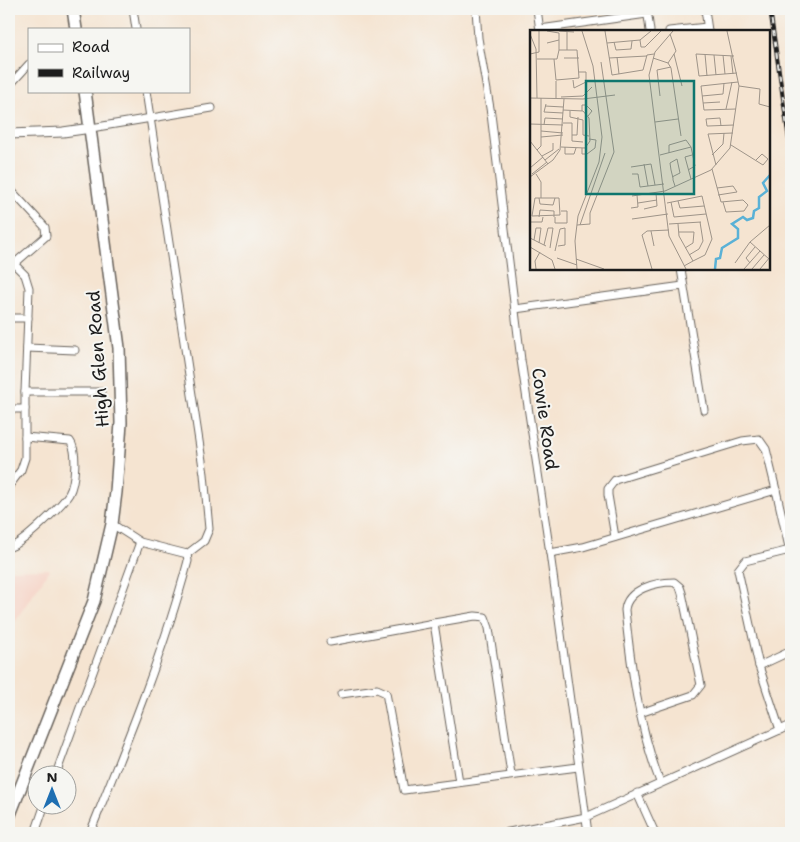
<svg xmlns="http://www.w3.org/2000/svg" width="800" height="842" font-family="'Shantell Sans',sans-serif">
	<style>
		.built { fill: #f6d2c4 }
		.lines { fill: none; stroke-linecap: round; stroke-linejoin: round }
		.minor-casing { stroke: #68625b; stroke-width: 9 }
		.tertiary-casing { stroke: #68625b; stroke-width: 11 }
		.primary-casing { stroke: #68625b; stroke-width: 14 }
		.minor { stroke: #fff; stroke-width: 7 }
		.tertiary { stroke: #fff; stroke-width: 9 }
		.primary { stroke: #fff; stroke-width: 11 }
		.rail-casing { stroke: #1c1c1c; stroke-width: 4 }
		.rail { stroke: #f6f6f2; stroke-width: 2; stroke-dasharray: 5.5; stroke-linecap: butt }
		.labels { text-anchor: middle; stroke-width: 4; stroke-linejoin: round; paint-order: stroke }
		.street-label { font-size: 18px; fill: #1c1c1c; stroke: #f6f6f2 }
		.inset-river { fill: none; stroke: #5ab1d6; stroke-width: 2.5 }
		.inset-road { fill: none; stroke: #9e9489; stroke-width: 1 }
		.view { fill: #0f766e; fill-opacity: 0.15; stroke: #0f766e; stroke-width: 2.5 }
		.inset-edge { fill: none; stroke: #1c1c1c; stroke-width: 2.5 }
	</style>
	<rect width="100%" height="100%" fill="#f6f6f2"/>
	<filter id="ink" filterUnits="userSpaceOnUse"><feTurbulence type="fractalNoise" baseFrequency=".02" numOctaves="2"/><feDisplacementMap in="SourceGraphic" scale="10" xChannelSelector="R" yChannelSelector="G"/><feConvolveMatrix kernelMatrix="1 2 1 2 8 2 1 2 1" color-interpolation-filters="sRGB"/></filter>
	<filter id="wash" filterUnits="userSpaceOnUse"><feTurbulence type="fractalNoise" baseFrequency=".0096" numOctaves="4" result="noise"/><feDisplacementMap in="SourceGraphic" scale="20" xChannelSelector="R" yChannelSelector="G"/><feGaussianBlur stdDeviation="1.12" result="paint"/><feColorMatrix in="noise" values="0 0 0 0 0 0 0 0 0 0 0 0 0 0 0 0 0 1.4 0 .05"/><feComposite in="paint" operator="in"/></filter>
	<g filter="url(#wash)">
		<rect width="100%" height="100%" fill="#f5e4d1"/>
		<!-- built -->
		<polygon class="built" points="50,569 9,630 9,570"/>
	</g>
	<g filter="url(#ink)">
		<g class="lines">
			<!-- minor casing -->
			<g class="minor-casing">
				<g id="minor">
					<polyline points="133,9 136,29"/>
					<polyline points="476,9 478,38 491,114 521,360 550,553 588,833"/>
					<polyline points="537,9 540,31"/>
					<polyline points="647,9 650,31"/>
					<polyline points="705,9 708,31"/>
					<polyline points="540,29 647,14"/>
					<polyline points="669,31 707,27"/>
					<polyline points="9,86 29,64"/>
					<polyline points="146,91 204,474 209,529 204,541 187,554"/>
					<polyline points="91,128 212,108"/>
					<polyline points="9,188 45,227 46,236 14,264"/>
					<polyline points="9,259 25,275 29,288 25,392 25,458 21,470 9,486"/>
					<polyline points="681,269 704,410"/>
					<polyline points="515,309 683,286"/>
					<polyline points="9,318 28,318"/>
					<polyline points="27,348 75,350"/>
					<polyline points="25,392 101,392"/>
					<polyline points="9,409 25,409"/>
					<polyline points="112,524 140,542 187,554"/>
					<polyline points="615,537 608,495 608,489 615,480 742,441 759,439 766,449 776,490"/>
					<path d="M9,547c12,-1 53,-42 60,-53 6,-11 9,-43 1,-53l-45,-4"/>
					<polyline points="550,553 583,547 776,490 791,556"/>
					<polyline points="434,623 459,782"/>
					<polyline points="330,642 434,623 475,616 485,617 489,628 511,774"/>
					<polyline points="759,666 791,651"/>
					<polyline points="341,694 377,689 386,693 404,790 578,767"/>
					<path d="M640,713l53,-18 8,-10 -19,-92 -2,-6 -6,-5c-18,0 -47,7 -49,28 6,58 14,117 35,172"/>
					<polyline points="780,730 759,666 738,570 745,561 790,550"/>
					<polyline points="56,774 140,542"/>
					<polyline points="637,793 655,833"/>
					<polyline points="35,833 45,804"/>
					<path d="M90,833c36,-89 73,-179 98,-272l-1,-7"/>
					<polyline points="504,833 586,817 791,725"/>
				</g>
			</g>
			<!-- tertiary casing -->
			<g class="tertiary-casing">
				<polyline id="tertiary" points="9,134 63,132 91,128"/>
			</g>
			<!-- primary casing -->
			<g class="primary-casing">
				<g id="primary">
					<polyline points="73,9 76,29"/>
					<polyline points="9,817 94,601 112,524 116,492 121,423 119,348 85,91"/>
				</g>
			</g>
			<!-- minor -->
			<use href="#minor" class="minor"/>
			<!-- tertiary -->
			<use href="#tertiary" class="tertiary"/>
			<!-- primary -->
			<use href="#primary" class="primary"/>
			<!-- rail casing -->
			<g class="rail-casing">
				<polyline id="rail" points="770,9 791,154"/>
			</g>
			<!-- rail -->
			<use href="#rail" class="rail"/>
		</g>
	</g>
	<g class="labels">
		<!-- street labels -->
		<g class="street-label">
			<text transform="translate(98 359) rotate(-94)" y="6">High Glen Road</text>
			<text transform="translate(545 419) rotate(82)" y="6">Cowie Road</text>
		</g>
	</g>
	<!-- overview -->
	<g transform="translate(530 30)">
		<rect width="240" height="240" fill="#f5e4d1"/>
		<path class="inset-river" d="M185,239l1,-10 4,-1 2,-10 16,-10v-9l-6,-5 11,-7 4,3 6,-2 1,-7 5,-3v-11l8,-6 -4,-8 7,-8"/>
		<path class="inset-road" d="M17,1l12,2v7M29,1l15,1M75,1l7,44 31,-5 4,-15 7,-1M143,1l-18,21 -6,23 20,161 17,33M37,2v18M0,4l6,15 1,49M110,10l1,7h4l16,-16M84,12l2,8 15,-1 1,-8M17,13l12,-3v10M77,13l33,-3 11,-9M0,24l9,-2v-21M144,24l8,32M175,24l2,22M184,25l2,20M193,25l2,19M201,26l2,18M204,26l-38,-2 3,22 38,-3M87,27l2,17M34,28h15M79,28l38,-2M123,28l15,5 3,5 10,68M7,29h20l2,-9h18l2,28 -23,2 -2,-21M138,33l8,-12 -6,-17M43,50l1,8 12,-6v-10h-7M209,56l21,3 -1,15 11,3M130,66l-3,-26 14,-3M172,66l21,-2 1,-11M31,67l22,-1 9,-9M0,68l53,1 32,-4M26,68v-17M173,73l17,-1M16,74l-2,8 19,1M15,76l18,1M196,79l6,-27M206,79l-32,1 -3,-24 37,-4M40,81v6l13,3v15l6,1M52,81v-6h4l6,6 -4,5M48,87l-1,18h-5v6l11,1M125,92l23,-3M33,93h9v12M0,94l33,1M11,95v-27M14,95l1,-7 18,1M191,96l-1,-8 -14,1 1,7h1l26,-1M11,101l22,2M11,107l22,-2M0,111l18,23M201,115l32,20 5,-6 -6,-5 -6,6M31,117l24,1 5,-7 -1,-23 -6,-7 -20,-1M35,117v7h9l2,-6M52,118v6h5l8,-6 1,-8 -7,-1M7,120l4,-4v-21M139,123v-8l17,-5 5,7M130,125l31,-8 4,19 -7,4M182,125l11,-11 1,-11M12,126l11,-6v-7M15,130l14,-11M114,134l4,22M186,135l-8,-31 25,-1M101,137l20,-3 4,21M0,138l13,-11M182,139l9,33 22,-2 5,5 -4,6 -18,1 -3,-10M2,144l15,-12M6,144l5,8v16M102,144h6l2,13 24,-3M0,147l23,-17 7,-10 4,-51M142,147l8,-4 -3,-14 -7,4 1,7 2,8v2l2,6M161,149l-6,-22 7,-2M187,158l16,-2 4,6 -19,3M102,166l33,-5 46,-21 19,-22 9,-62 -12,-55M5,168h24l1,17 -28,1zM9,168l1,6 13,1 2,-7M148,171l2,7 24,-2M141,172l3,15 32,-3M108,173l19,-3M137,173l35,-7 10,43 -7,16 -12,6M101,178l7,-1 -1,-12M114,179l13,-3 -1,-13M9,187l1,-7 14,1v6M25,187v6h12v-12h-6M102,189l36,-5M0,192h12l1,-5M139,194l32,-2M148,194l1,12 14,25 -9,5M47,195l13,-1v-11l24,-61 -13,-90M50,195l25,-72M121,201l3,15M149,202h15l-1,11 -8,5M0,208l16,8M4,210l2,-12h5l-2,15M14,215l4,-17h5l-3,20M0,217l22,13 3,9M25,221l5,-22 5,-1v17l-7,1M159,225l10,-6 4,-8 -3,-19M27,228l20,7M46,229l28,10M239,229l-19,-17 20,-17M205,233l15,-21M220,233l-4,-5 9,-11M6,239l-1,-8 5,-9M47,239l-2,-28 3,-25 21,-54 3,-25 -9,-71 -11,-35M122,239l-10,-34 5,-4 22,-1M214,239l16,-18M222,239l12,-14M230,239l10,-12"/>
		<path class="view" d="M56,51h108v113h-108z"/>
		<rect width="240" height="240" class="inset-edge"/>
	</g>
	<!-- margin -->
	<rect width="800" height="842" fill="none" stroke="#f6f6f2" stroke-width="30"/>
	<!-- legend -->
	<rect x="28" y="28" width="162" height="65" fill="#f6f6f2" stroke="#9f9f9c"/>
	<rect x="38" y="44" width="25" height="8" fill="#ffffff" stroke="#9f9f9c"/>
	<text x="72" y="52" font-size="15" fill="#1c1c1c">Road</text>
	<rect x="38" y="69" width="25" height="8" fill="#1c1c1c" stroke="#9f9f9c"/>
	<text x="72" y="78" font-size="15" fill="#1c1c1c">Railway</text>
	<!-- north arrow -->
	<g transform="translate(52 790)"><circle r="24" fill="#f6f6f2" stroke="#9f9f9c"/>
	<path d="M0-4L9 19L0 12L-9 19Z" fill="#1f6fb2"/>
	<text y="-8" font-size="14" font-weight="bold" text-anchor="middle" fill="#1c1c1c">N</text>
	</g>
</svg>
